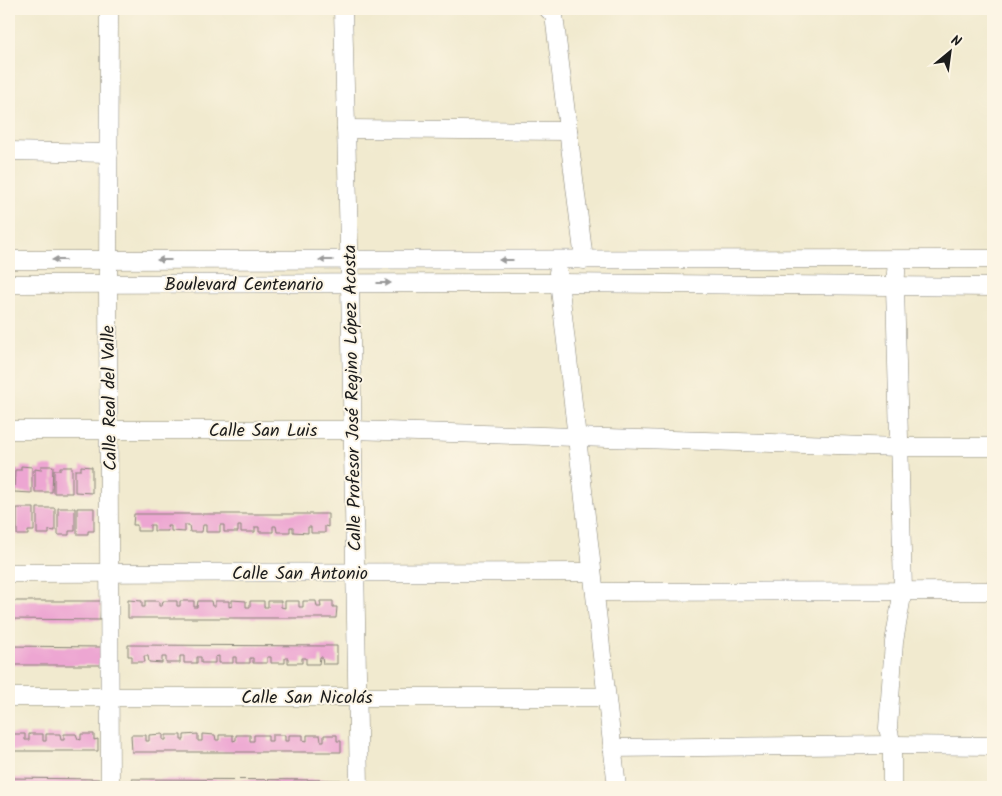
<svg xmlns="http://www.w3.org/2000/svg" width="1002" height="796" font-family="Kalam,sans-serif">
	<style>
		.building { fill: #eda6d2 }
		.lines { fill: none; stroke-linecap: round; stroke-linejoin: round }
		.minor-casing { stroke: #868376; stroke-width: 19 }
		.minor { stroke: #fff; stroke-width: 18 }
		.oneway { fill: #999 }
		.labels { text-anchor: middle; stroke-width: 4; stroke-linejoin: round; paint-order: stroke }
		.street-label { font-size: 18px; fill: #1c1c1c; stroke: #fcf5e5 }
	</style>
	<rect width="100%" height="100%" fill="#fcf5e5"/>
	<filter id="ink" filterUnits="userSpaceOnUse"><feTurbulence type="fractalNoise" baseFrequency=".02" numOctaves="2"/><feDisplacementMap in="SourceGraphic" scale="10" xChannelSelector="R" yChannelSelector="G"/><feConvolveMatrix kernelMatrix="1 2 1 2 8 2 1 2 1" color-interpolation-filters="sRGB"/></filter>
	<filter id="wash" filterUnits="userSpaceOnUse"><feTurbulence type="fractalNoise" baseFrequency=".0096" numOctaves="4" result="noise"/><feDisplacementMap in="SourceGraphic" scale="20" xChannelSelector="R" yChannelSelector="G"/><feGaussianBlur stdDeviation="1.12" result="paint"/><feColorMatrix in="noise" values="0 0 0 0 0 0 0 0 0 0 0 0 0 0 0 0 0 1.4 0 .05"/><feComposite in="paint" operator="in"/></filter>
	<g filter="url(#wash)">
		<rect width="100%" height="100%" fill="#f1eacf"/>
		<g id="blocks">
			<!-- building -->
			<g class="building">
				<polygon points="21,466 32,467 32,493 14,492 15,470 21,470"/>
				<polygon points="41,466 53,466 52,492 35,492 35,469 41,470"/>
				<polygon points="81,466 92,467 92,493 75,492 75,470 81,470"/>
				<polygon points="9,467 13,467 12,493 9,493"/>
				<polygon points="60,467 72,467 72,493 54,493 54,470 60,470"/>
				<rect x="9" y="508" width="6" height="23"/>
				<polygon points="17,508 34,508 34,531 28,531 28,535 17,535"/>
				<polygon points="37,508 55,508 55,531 49,530 49,534 37,534"/>
				<polygon points="58,508 75,508 75,531 69,531 69,535 58,535"/>
				<polygon points="77,508 94,508 94,531 88,531 88,534 77,534"/>
				<polygon points="134,514 328,514 328,527 325,526 325,533 311,533 311,527 308,527 308,533 293,532 293,527 290,527 290,532 277,532 276,526 273,526 273,532 259,532 259,527 255,527 255,532 241,532 241,526 238,526 238,532 224,532 224,525 220,525 220,532 206,532 206,525 203,525 202,532 190,532 189,525 185,525 185,532 171,531 171,526 167,526 168,531 154,531 154,525 150,525 150,531 137,531 137,525 133,525"/>
				<polygon points="128,600 142,601 142,607 145,607 145,601 159,601 159,606 162,606 163,601 177,601 177,606 180,606 180,601 194,601 194,607 197,607 198,601 211,601 212,606 215,606 215,601 229,601 229,607 232,606 232,600 246,601 246,607 250,607 250,601 264,601 264,607 268,607 268,601 281,601 281,607 285,608 285,601 299,601 299,607 303,607 303,601 316,601 317,607 321,607 320,601 333,601 333,607 337,607 336,618 128,618"/>
				<polygon points="9,601 101,601 100,620 9,619"/>
				<polygon points="128,645 337,646 337,664 323,664 322,657 320,657 319,664 306,664 306,658 302,658 302,663 288,663 288,658 285,658 285,663 271,663 271,657 267,657 267,663 253,663 253,658 250,658 250,663 236,663 236,657 233,657 233,663 219,663 219,656 215,657 215,663 201,663 201,657 197,657 197,663 184,663 184,656 180,656 180,663 166,663 166,657 162,657 162,663 149,662 148,656 144,656 145,662 132,662 132,656 128,656"/>
				<polygon points="9,646 102,647 102,665 9,665"/>
				<polygon points="11,734 25,734 25,740 29,740 29,734 43,734 43,741 46,741 46,734 60,734 61,740 64,740 64,734 76,734 78,739 81,740 81,734 94,734 94,740 98,739 98,751 9,751 9,740 11,740"/>
				<polygon points="163,734 163,740 166,740 166,735 181,735 181,740 184,740 184,735 198,734 198,741 202,741 202,734 215,735 216,740 219,740 219,735 233,735 233,741 236,740 236,735 250,735 250,741 254,741 254,735 268,735 268,741 272,741 272,735 285,735 285,741 289,741 289,735 303,735 303,740 307,741 307,735 320,735 321,741 324,741 324,735 337,735 337,741 341,741 341,752 132,752 131,735 146,735 146,741 149,741 149,735"/>
				<polygon points="9,778 99,779 99,787 9,787"/>
				<polygon points="132,779 341,780 341,787 132,787"/>
			</g>
		</g>
	</g>
	<g filter="url(#ink)">
		<use href="#blocks" fill-opacity="0" stroke="#868376" stroke-width="1"/>
		<g class="lines">
			<!-- minor casing -->
			<g class="minor-casing">
				<g id="minor">
					<polyline points="109,9 108,284 110,787"/>
					<polyline points="343,9 350,283 359,787"/>
					<polyline points="548,9 554,15 584,260"/>
					<polyline points="346,129 568,131"/>
					<polyline points="9,151 109,153"/>
					<polyline points="9,260 993,259"/>
					<polyline points="558,272 617,787"/>
					<polyline points="9,284 560,283 993,287"/>
					<polyline points="9,430 352,430 900,447 993,447"/>
					<polyline points="9,573 592,572"/>
					<polyline points="595,592 993,591"/>
					<polyline points="9,697 606,697"/>
					<polyline points="612,748 892,745 993,746"/>
					<polyline points="892,787 892,745 888,728 894,642 903,590 895,287 897,260"/>
				</g>
			</g>
			<!-- minor -->
			<use href="#minor" class="minor"/>
		</g>
		<!-- one-way arrows -->
		<defs><path id="oneway-solid" d="M-6-.8H1V-3.2L6.5 0L1 3.2V.8H-6Z" transform="scale(1.25)"/></defs>
		<g class="oneway">
			<use href="#oneway-solid" transform="translate(59 260) rotate(-180)"/>
			<use href="#oneway-solid" transform="translate(164 260) rotate(180)"/>
			<use href="#oneway-solid" transform="translate(326 260) rotate(180)"/>
			<use href="#oneway-solid" transform="translate(506 260) rotate(180)"/>
			<use href="#oneway-solid" transform="translate(384 283)"/>
		</g>
	</g>
	<g class="labels">
		<!-- street labels -->
		<g class="street-label">
			<text x="244" y="290">Boulevard Centenario</text>
			<text transform="translate(109 398) rotate(-91)" y="6">Calle Real del Valle</text>
			<text transform="translate(352 398) rotate(-91)" y="6">Calle Profesor José Regino López Acosta</text>
			<text x="263" y="436">Calle San Luis</text>
			<text x="300" y="579">Calle San Antonio</text>
			<text x="307" y="703">Calle San Nicolás</text>
		</g>
	</g>
	<!-- margin -->
	<rect width="1002" height="796" fill="none" stroke="#fcf5e5" stroke-width="30"/>
	<!-- north arrow -->
	<g transform="translate(950 52) rotate(29)" stroke="#fcf5e5" stroke-width="4" paint-order="stroke">
	<path d="M0-4L9 19L0 12L-9 19Z" fill="#1c1c1c"/>
	<text y="-8" font-size="14" font-weight="bold" text-anchor="middle" fill="#1c1c1c">N</text>
	</g>
</svg>
